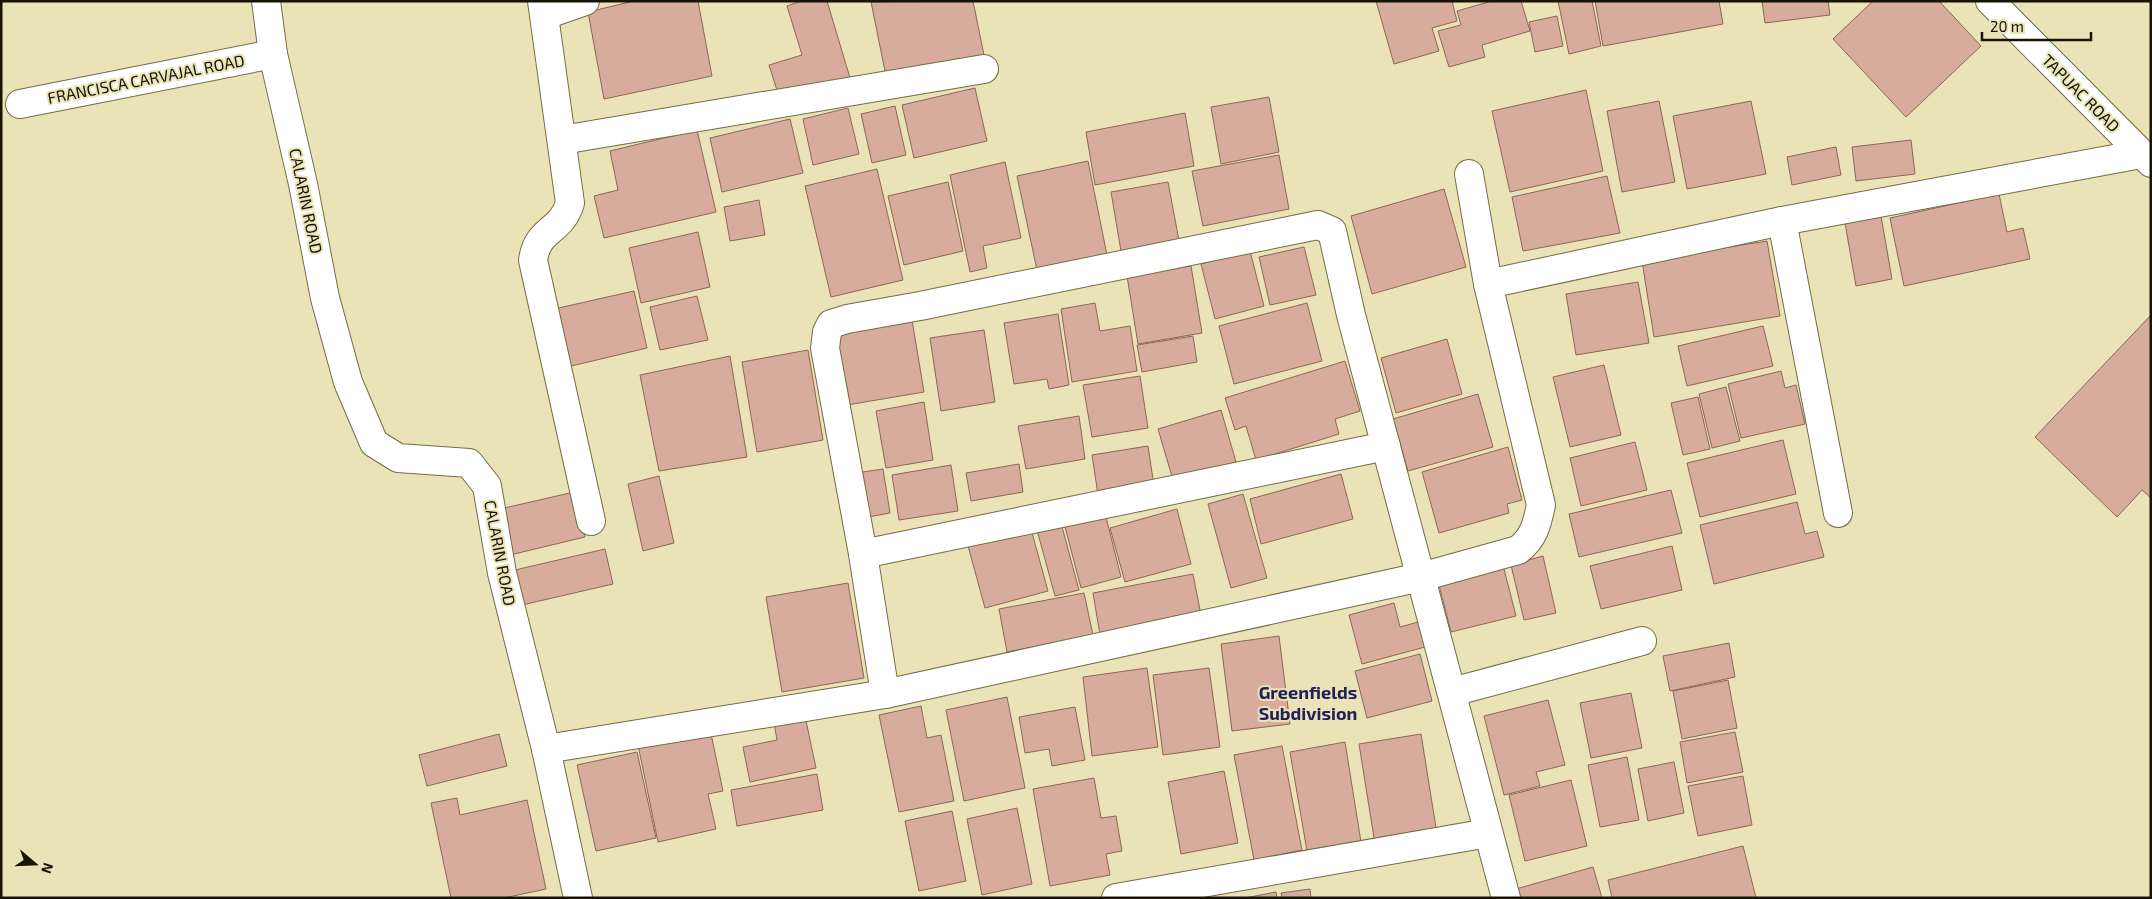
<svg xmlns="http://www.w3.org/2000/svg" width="2152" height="899" font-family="'Exo 2',sans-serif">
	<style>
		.building { fill: #d8ac9d; stroke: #8d6557 }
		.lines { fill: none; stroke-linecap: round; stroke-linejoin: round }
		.street-casing { stroke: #736c45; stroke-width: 30 }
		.primary-casing { stroke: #736c45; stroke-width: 30 }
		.street { stroke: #fff; stroke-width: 28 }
		.primary { stroke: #fff; stroke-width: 28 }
		.labels { text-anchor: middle; stroke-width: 4; stroke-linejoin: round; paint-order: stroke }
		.street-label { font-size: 16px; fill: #171405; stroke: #ebe3b8 }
		.neighbourhood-label { font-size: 18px; font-weight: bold; fill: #22205a; stroke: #ebe3b8 }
	</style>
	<rect width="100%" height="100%" fill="#ebe3b8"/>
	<!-- building -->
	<g class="building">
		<polygon points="634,1 698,1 712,76 604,99 588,12"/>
		<polygon points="801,1 827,1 850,78 780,100 769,65 802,55 787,6"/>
		<polygon points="973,1 985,60 887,81 871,2"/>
		<polygon points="1376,1 1452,1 1457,21 1432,28 1439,51 1394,64"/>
		<polygon points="1492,1 1521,1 1530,31 1482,45 1485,57 1449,67 1438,31 1461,25 1457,11"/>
		<polygon points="1558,1 1592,1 1601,46 1569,54"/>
		<polygon points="1595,1 1719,1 1723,24 1603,46"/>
		<polygon points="1762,1 1828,1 1830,15 1765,23"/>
		<polygon points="1873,1 1939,1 1981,46 1906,117 1833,39"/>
		<polygon points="1557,16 1563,46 1535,52 1529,22"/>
		<polygon points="975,88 987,141 914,158 902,105"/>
		<polygon points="1586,90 1603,171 1510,192 1492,111"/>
		<polygon points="1269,97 1279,152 1221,164 1211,107"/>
		<polygon points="1659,101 1675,182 1622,192 1607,111"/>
		<polygon points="1751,101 1766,174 1687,189 1673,116"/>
		<polygon points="895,106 906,155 872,163 861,114"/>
		<polygon points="848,108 859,154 813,165 803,119"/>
		<polygon points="1185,113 1194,166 1095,185 1086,132"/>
		<polygon points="790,119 803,173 722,192 710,138"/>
		<polygon points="697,130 716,212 604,238 594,196 618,190 610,151"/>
		<polygon points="1911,140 1915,174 1856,181 1852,147"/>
		<polygon points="1836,147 1841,175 1792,185 1787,157"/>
		<polygon points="1279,155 1289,209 1203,226 1192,171"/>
		<polygon points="1088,161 1108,260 1038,275 1017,176"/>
		<polygon points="1005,162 1021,238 983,246 987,268 970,272 950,175"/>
		<polygon points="877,169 903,280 831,297 805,186"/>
		<polygon points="1607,176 1620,233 1523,251 1512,197"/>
		<polygon points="948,182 963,251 904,265 888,196"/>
		<polygon points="1168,182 1180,246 1122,257 1111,192"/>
		<polygon points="1444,189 1466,267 1372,294 1351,216"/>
		<polygon points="1999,194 2007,232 2023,228 2030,259 1904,286 1890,218"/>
		<polygon points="759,200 765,235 730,241 724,207"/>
		<polygon points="1881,216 1892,279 1856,286 1845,223"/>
		<polygon points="698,232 710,287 641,303 629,248"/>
		<polygon points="1767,241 1780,316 1654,337 1642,261"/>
		<polygon points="1304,247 1316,295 1270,305 1259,257"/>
		<polygon points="1250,251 1264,306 1215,319 1201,264"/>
		<polygon points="1191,266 1202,333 1138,344 1127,276"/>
		<polygon points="1638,282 1649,343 1576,355 1566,294"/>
		<polygon points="634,291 647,348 567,367 554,309"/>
		<polygon points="697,296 708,340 660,350 650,307"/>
		<polygon points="1095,303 1100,331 1130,326 1137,371 1072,382 1061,309"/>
		<polygon points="1307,303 1322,361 1234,384 1219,326"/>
		<polygon points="1058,314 1069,385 1049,389 1047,379 1014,384 1004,323"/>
		<polygon points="2151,315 2151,498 2142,490 2117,517 2035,437"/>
		<polygon points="912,320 924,392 847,405 836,333"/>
		<polygon points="1763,326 1773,366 1687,386 1678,346"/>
		<polygon points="984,330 995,402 941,411 930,338"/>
		<polygon points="1193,336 1197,362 1142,372 1137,345"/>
		<polygon points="1447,339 1462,394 1396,413 1381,358"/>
		<polygon points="808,350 823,440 757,452 742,362"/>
		<polygon points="730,356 747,457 659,471 640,375"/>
		<polygon points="1345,361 1360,411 1335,419 1339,434 1256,460 1246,426 1235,430 1225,398"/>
		<polygon points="1604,365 1621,435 1570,447 1553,377"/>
		<polygon points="1781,371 1785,388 1796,385 1805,424 1741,438 1728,384"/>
		<polygon points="1140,376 1148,428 1092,437 1083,385"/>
		<polygon points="1726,387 1740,441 1712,448 1699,394"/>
		<polygon points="1478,394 1493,447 1408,471 1393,419"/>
		<polygon points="1698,397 1710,449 1683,455 1671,403"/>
		<polygon points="924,402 933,460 886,468 876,411"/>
		<polygon points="1221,410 1236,462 1173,480 1158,429"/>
		<polygon points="1079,416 1085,459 1026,469 1018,426"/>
		<polygon points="1783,440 1796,494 1700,517 1687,463"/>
		<polygon points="1635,442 1647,490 1581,506 1570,458"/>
		<polygon points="1148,446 1154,486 1098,495 1092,455"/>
		<polygon points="1508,447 1522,500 1507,504 1509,513 1439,533 1422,472"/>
		<polygon points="1019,464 1023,492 971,501 966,473"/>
		<polygon points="951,465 958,511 899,520 892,475"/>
		<polygon points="883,469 890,513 863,518 856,473"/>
		<polygon points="1341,474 1353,519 1261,544 1250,499"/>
		<polygon points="659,476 674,543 643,551 628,484"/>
		<polygon points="1671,490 1682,533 1579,557 1569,514"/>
		<polygon points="574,492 585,537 510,555 500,509"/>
		<polygon points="1243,494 1267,578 1231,588 1208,504"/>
		<polygon points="1797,502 1805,534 1817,531 1824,557 1714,584 1700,525"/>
		<polygon points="1177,509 1191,564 1125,582 1110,528"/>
		<polygon points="1106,517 1121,577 1081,588 1065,527"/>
		<polygon points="1061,523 1079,590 1055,596 1037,530"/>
		<polygon points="1031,529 1048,591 985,608 968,546"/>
		<polygon points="1672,546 1682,590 1601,609 1590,566"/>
		<polygon points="605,549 613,584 522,605 515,570"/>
		<polygon points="1543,556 1556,613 1524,620 1511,565"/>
		<polygon points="1503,565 1516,616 1451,632 1438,581"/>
		<polygon points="1193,574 1201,615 1100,635 1093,593"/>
		<polygon points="848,583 864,678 782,692 766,597"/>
		<polygon points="1084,593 1093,635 1007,652 999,609"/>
		<polygon points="1394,603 1400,627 1418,622 1425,647 1362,664 1349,615"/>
		<polygon points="1279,636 1290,724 1232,731 1221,644"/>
		<polygon points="1729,643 1735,677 1670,691 1663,656"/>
		<polygon points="1420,654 1432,701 1367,718 1355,671"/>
		<polygon points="1147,668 1158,747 1092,756 1083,677"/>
		<polygon points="1209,668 1220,747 1163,755 1153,675"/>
		<polygon points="1728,680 1737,728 1682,739 1673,691"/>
		<polygon points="1631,693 1642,748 1591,758 1580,703"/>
		<polygon points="1007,697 1025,788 964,801 946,710"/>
		<polygon points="1548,700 1565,765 1536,772 1540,786 1504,795 1484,716"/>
		<polygon points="921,706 927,738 941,735 954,801 899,812 879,715"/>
		<polygon points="1075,707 1085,760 1052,766 1049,749 1025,753 1019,717"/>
		<polygon points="805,716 816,768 750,782 743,747 777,740 774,723"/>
		<polygon points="710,729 723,791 708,794 716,829 658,842 638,745"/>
		<polygon points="1735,732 1743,772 1687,783 1680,742"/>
		<polygon points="499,734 507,766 427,786 419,755"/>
		<polygon points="1421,734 1437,834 1375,844 1359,744"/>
		<polygon points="1345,742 1361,842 1307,851 1290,752"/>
		<polygon points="1282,746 1302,850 1254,860 1234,755"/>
		<polygon points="637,752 656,838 596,851 577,765"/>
		<polygon points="1627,757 1639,820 1600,827 1588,765"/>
		<polygon points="1674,762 1684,813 1648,821 1638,769"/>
		<polygon points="1224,771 1238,843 1181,854 1168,782"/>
		<polygon points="817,774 823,810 737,826 731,790"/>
		<polygon points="1743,776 1752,825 1698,836 1688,786"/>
		<polygon points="1094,778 1101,818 1116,816 1122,851 1106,854 1110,875 1050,886 1033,789"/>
		<polygon points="1571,780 1587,846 1525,861 1509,795"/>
		<polygon points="457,798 460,815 527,800 546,889 504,898 451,898 431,803"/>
		<polygon points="1017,808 1032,884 982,895 967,819"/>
		<polygon points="952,811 966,881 919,891 905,821"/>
		<polygon points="1743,846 1756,898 1612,898 1608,880"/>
		<polygon points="1593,867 1602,898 1518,898 1516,889"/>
		<polygon points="1310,889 1311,898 1282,898 1281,893"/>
		<polygon points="1276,892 1277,898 1245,898"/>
	</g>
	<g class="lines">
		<!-- street casing -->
		<g class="street-casing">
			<g id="street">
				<polyline points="266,1 273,54 303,184 325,298 348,382 374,443 398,458 469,463 487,486 502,573 546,749 578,898"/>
				<path d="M542,1l28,202c-9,30 -32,24 -37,57l58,261"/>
				<polyline points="545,15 585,1"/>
				<polyline points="20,104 273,54"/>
				<polyline points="562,140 984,69"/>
				<polyline points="1782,221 1838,513"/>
				<polyline points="1488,284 1782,221 2141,154"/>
				<polyline points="863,554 1386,446"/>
				<polyline points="1452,692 1642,641"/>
				<polyline points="885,694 863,554 825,348 827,332 831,324 847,319 920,306 1318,225 1332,231 1351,315 1506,898"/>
				<path d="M546,749l339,-55 536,-117 97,-27c16,-12 19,-26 23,-45l-53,-221 -19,-110"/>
				<polyline points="1116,898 1488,833"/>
			</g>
		</g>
		<!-- primary casing -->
		<g class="primary-casing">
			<polyline id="primary" points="1990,1 2151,163"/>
		</g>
		<!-- street -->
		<use href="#street" class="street"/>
		<!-- primary -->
		<use href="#primary" class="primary"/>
	</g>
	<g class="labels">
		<!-- street labels -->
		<g class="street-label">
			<text transform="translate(146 79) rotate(-11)" y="6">FRANCISCA CARVAJAL ROAD</text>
			<text transform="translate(2081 93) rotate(45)" y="6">TAPUAC ROAD</text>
			<text transform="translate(306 201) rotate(78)" y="6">CALARIN ROAD</text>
			<text transform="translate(500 553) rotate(79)" y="6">CALARIN ROAD</text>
		</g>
		<!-- neighbourhood labels -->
		<g class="neighbourhood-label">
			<text x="1308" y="699">Greenfields<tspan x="1308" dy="21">Subdivision</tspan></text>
		</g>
	</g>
	<!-- border -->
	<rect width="2152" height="899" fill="none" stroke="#171405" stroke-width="5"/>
	<!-- north arrow -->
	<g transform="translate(35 864) rotate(109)" stroke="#ebe3b8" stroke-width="4" paint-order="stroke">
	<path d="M0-4L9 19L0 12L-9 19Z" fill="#171405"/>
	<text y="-8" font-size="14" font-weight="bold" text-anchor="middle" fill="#171405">N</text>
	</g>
	<!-- scale -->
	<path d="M1982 32v8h109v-8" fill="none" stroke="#171405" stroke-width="2.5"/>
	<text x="1990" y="32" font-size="15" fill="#171405" stroke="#ebe3b8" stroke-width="4" paint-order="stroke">20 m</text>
</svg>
